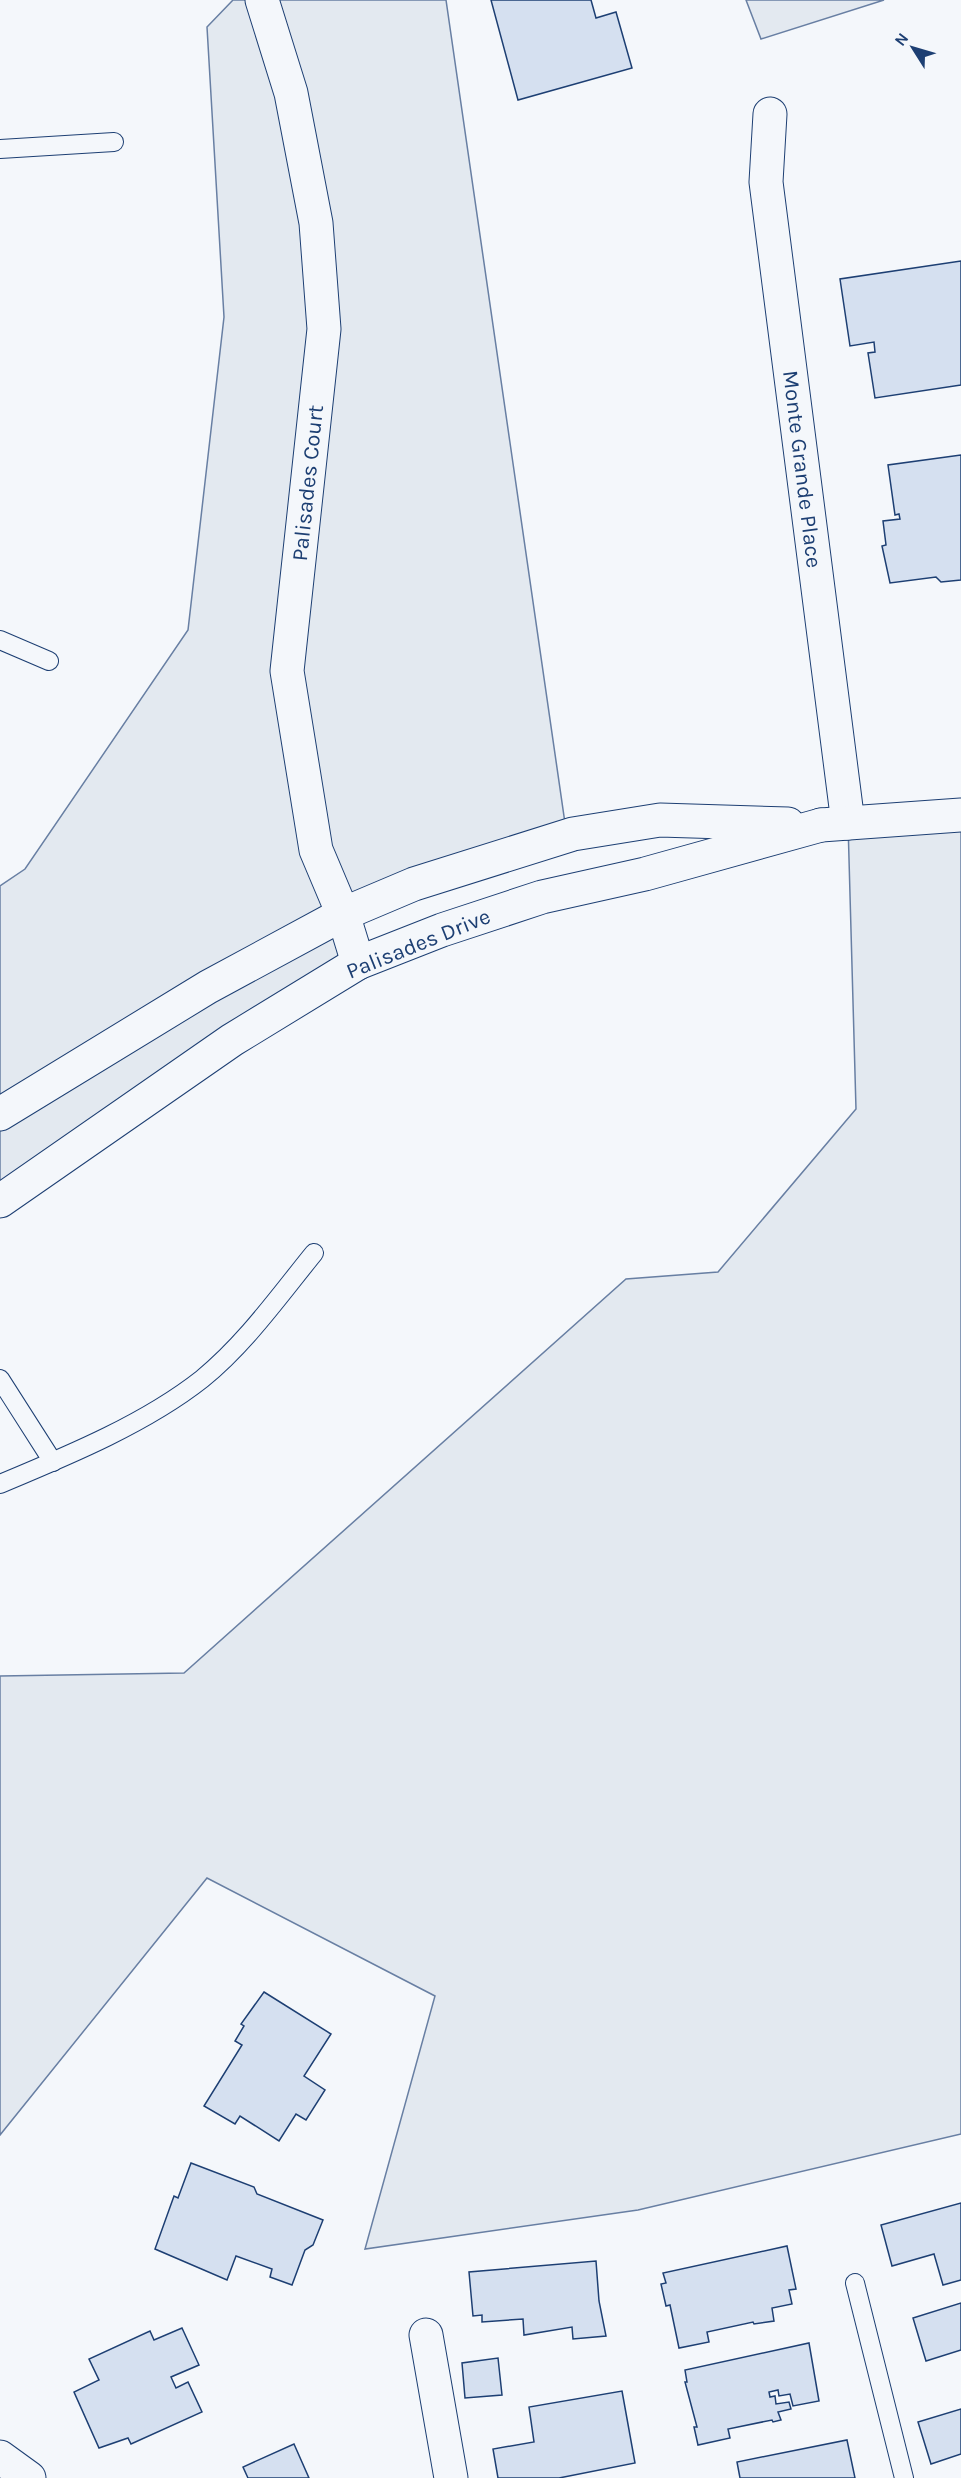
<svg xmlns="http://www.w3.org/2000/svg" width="961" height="2478" font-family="Karla,sans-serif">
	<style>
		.grass { fill: #e3e9f0; stroke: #687fa3; stroke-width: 1.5 }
		.building { fill: #d5e0f0; stroke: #1d3f73; stroke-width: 1.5 }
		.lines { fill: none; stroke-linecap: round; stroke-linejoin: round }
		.service-casing { stroke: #1d3f73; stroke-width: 20 }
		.minor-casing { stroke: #1d3f73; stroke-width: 35 }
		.tertiary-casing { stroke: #1d3f73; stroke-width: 35 }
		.service { stroke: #f4f7fb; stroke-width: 18 }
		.minor { stroke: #f4f7fb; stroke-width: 33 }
		.tertiary { stroke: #f4f7fb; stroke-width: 33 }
		.labels { text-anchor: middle; stroke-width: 4.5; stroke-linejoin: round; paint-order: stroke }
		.street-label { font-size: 22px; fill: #1d3f73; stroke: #f4f7fb }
	</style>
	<rect width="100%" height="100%" fill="#f4f7fb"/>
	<!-- grass -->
	<g class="grass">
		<polygon points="233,0 446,0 567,837 348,913 358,963 0,1201 0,886 25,869 188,630 224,317 207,27"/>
		<polygon points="746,0 884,0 761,39"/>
		<polygon points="961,815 961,2134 638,2210 365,2249 435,1996 207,1878 0,2135 0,1676 184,1673 626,1279 718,1272 856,1109 848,823"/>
	</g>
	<!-- building -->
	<g class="building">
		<polygon points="491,0 591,0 596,18 616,12 632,68 518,100"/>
		<polygon points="961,261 961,385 875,398 868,353 875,352 874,342 850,346 840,279"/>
		<polygon points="961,455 961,580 941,582 936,577 890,583 882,546 886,545 883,521 900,519 899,514 895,515 888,465"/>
		<polygon points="264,1992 331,2034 304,2076 325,2090 306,2120 296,2114 279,2141 240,2116 235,2124 204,2106 242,2045 235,2041 244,2026 241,2024"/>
		<polygon points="191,2163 254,2187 257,2194 323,2220 313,2245 305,2250 292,2285 270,2277 272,2269 236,2256 227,2280 155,2249 174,2196 178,2198"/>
		<polygon points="961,2203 961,2280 943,2285 934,2254 892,2266 881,2225"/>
		<polygon points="787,2246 796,2289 789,2290 792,2304 772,2308 774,2321 754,2324 753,2322 707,2332 709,2342 679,2348 670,2305 666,2306 661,2284 666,2283 663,2273"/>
		<polygon points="596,2261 599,2301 606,2336 573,2339 572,2327 524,2335 523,2319 482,2322 482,2315 473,2316 469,2272"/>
		<polygon points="961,2303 961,2350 926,2361 913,2318"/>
		<polygon points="182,2328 199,2365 171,2377 176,2388 188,2382 202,2412 131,2444 128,2438 99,2448 74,2392 99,2380 89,2359 150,2331 154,2340"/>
		<polygon points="809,2343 819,2401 793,2406 790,2394 779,2396 778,2390 769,2392 770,2397 775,2396 776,2404 789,2402 791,2409 778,2412 781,2420 773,2422 772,2420 728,2429 730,2438 698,2445 694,2427 697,2427 685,2382 687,2382 685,2370"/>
		<polygon points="498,2358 502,2395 465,2398 462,2363"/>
		<polygon points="622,2391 635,2463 559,2478 498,2478 493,2449 534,2442 529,2407"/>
		<polygon points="961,2409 961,2454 931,2464 918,2422"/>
		<polygon points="847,2440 855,2478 740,2478 737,2462"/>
		<polygon points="294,2444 309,2478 248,2478 243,2467"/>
	</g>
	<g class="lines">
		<!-- service casing -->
		<g class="service-casing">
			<g id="service">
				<polyline points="0,149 114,142"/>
				<polyline points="0,640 49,661"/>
				<polyline points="0,1379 53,1462"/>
				<path d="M0,1484c67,-28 145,-60 202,-105 44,-36 77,-83 112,-126"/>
				<polyline points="855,2283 904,2478"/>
			</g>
		</g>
		<!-- minor casing -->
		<g class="minor-casing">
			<g id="minor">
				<polyline points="262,0 291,93 316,223 324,329 287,671 316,850 343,914 358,963 442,930 542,897 645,874 821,825"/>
				<polyline points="770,114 766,182 848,823"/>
				<polyline points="343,914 414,884 573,834 660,820 788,824"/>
				<polyline points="426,2335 451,2478"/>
				<polyline points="0,2457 29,2478"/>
			</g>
		</g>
		<!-- tertiary casing -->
		<g class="tertiary-casing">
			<g id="tertiary">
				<polyline points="821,825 961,815"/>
				<polyline points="0,1114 208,987 343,914"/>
				<polyline points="0,1201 232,1040 358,963"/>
			</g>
		</g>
		<!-- service -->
		<use href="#service" class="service"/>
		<!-- minor -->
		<use href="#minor" class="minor"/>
		<!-- tertiary -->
		<use href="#tertiary" class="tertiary"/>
	</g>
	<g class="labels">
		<!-- street labels -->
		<g class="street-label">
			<text transform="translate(803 469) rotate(83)" y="8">Monte Grande Place</text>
			<text transform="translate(307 483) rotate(-84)" y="8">Palisades Court</text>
			<text transform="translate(418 943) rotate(-22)" y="8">Palisades Drive</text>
		</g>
	</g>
	<!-- north arrow -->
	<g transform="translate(913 48) rotate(307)" stroke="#f4f7fb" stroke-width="4.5" paint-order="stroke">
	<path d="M0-4.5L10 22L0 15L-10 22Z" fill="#1d3f73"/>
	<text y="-9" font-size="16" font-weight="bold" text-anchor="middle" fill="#1d3f73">N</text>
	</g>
</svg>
